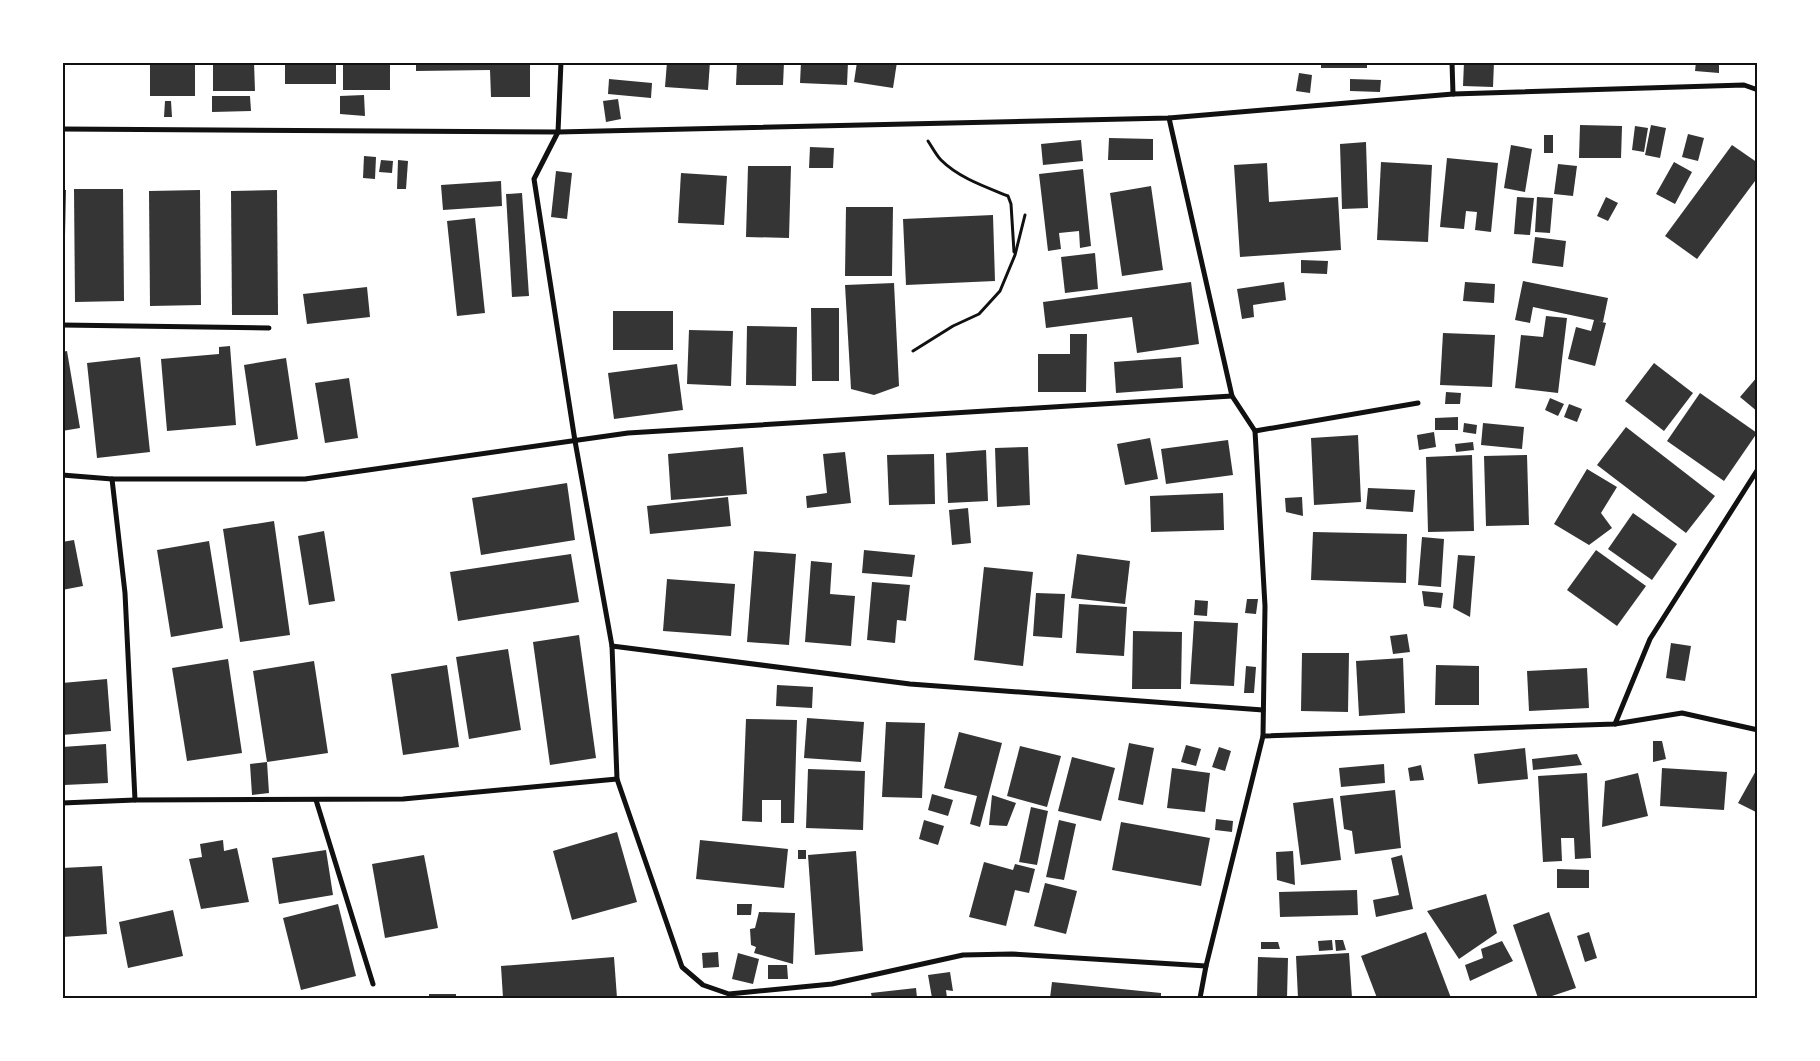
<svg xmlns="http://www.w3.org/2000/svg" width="1820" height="1061" font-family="Rubik,sans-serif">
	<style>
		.building { fill: #353535 }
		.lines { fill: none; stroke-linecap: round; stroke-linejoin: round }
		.path { stroke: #111; stroke-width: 3 }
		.minor { stroke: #111; stroke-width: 5 }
		.neatline { fill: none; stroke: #111; stroke-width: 2 }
	</style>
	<rect width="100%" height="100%" fill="#fff"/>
	<!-- building -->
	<g class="building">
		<rect x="150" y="62" width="45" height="34"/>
		<polygon points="213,62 254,62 255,91 213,91"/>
		<rect x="285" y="62" width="51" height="22"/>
		<rect x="343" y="62" width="47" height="28"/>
		<polygon points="416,62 530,62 530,97 491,97 490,70 416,71"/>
		<polygon points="667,62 710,62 708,90 665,87"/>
		<polygon points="737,62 784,62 783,85 736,85"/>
		<polygon points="801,62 848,62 847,85 800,83"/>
		<polygon points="857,62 897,62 893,88 854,82"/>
		<rect x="1321" y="62" width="46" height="6"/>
		<polygon points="1464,62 1494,62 1493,87 1463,86"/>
		<polygon points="1696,62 1719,62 1719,73 1695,71"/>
		<polygon points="1299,73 1312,75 1310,93 1296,91"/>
		<polygon points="609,79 652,83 651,98 608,94"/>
		<polygon points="1350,79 1381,80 1380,92 1350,91"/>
		<polygon points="364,95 365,116 340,114 340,96"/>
		<polygon points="212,96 250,96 251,111 212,112"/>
		<polygon points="618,99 621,119 606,122 603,101"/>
		<polygon points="165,101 171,101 172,117 164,117"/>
		<polygon points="1580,125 1622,126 1621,158 1579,158"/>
		<polygon points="1651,125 1666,128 1660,158 1645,155"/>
		<polygon points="1635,126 1648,128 1644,152 1632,150"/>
		<polygon points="1688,134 1704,138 1698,161 1682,157"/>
		<rect x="1544" y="135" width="9" height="18"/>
		<polygon points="1109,138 1153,139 1153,160 1108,160"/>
		<polygon points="1081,140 1083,161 1043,165 1041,144"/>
		<polygon points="1366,142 1368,208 1342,209 1340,144"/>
		<polygon points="1511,145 1532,149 1525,192 1504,188"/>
		<polygon points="1732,145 1758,163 1758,177 1697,259 1665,236"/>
		<polygon points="810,147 834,148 833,168 809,168"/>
		<polygon points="364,156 376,157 375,179 363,178"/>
		<polygon points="1447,158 1498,163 1491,232 1475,230 1477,212 1466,211 1464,229 1440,227"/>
		<polygon points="381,160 393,161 392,173 379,172"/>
		<polygon points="398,160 408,161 406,189 397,189"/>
		<polygon points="1381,162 1432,165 1428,242 1377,240"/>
		<polygon points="1674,162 1692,172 1675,204 1656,194"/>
		<polygon points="1267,163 1269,202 1338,197 1341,250 1240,257 1234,165"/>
		<polygon points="1558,164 1577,166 1573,196 1554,194"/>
		<polygon points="748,166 791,166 789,238 746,237"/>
		<polygon points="1083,169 1091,246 1080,248 1079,231 1059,233 1061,249 1048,251 1039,174"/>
		<polygon points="556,171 572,173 567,219 551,217"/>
		<polygon points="681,173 727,176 724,225 678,223"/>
		<polygon points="501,181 502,206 443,210 441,185"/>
		<polygon points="1151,186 1163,270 1122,276 1110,193"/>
		<polygon points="74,189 123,189 124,301 75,302"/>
		<polygon points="62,190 66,190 64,282 62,282"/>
		<polygon points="200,190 201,305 150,306 149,191"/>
		<polygon points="277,190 278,315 232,315 231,191"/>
		<polygon points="522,193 529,296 512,297 506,194"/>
		<polygon points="1517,197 1534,198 1530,235 1514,234"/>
		<polygon points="1537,197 1553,198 1550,233 1535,232"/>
		<polygon points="1606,197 1618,203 1608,221 1597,216"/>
		<polygon points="846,207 893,207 892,276 845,276"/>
		<polygon points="993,215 995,281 906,285 903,219"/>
		<polygon points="475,218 485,313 457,316 447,221"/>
		<polygon points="1535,237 1566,241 1563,267 1532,263"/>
		<polygon points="1095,253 1098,289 1065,293 1061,257"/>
		<polygon points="1301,260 1328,261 1327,274 1301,273"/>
		<polygon points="1523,281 1608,298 1603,322 1598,321 1606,323 1595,366 1568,359 1576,327 1591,331 1594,320 1533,307 1530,323 1515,320"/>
		<polygon points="1191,282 1199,344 1137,353 1132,317 1046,328 1043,302"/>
		<polygon points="1284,282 1286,300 1253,305 1254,317 1242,319 1237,289"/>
		<polygon points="1465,282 1495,284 1494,303 1463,301"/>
		<polygon points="894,283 899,386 874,395 851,389 845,285"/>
		<polygon points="367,287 370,317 307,324 303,294"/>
		<polygon points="811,308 839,308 839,381 812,381"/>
		<rect x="613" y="311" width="60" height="39"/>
		<polygon points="1546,316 1567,318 1558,393 1515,388 1521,335 1543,337"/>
		<polygon points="747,326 797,327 796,386 746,385"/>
		<polygon points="689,330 733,331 731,386 687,384"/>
		<polygon points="1443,333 1495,335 1492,387 1440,385"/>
		<polygon points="1070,334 1087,334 1086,392 1038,392 1038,354 1070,354"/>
		<polygon points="230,346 236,425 167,431 161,359 219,354 219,347"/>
		<polygon points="67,351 80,428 62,431 62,352"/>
		<polygon points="140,357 150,452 97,458 87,363"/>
		<polygon points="1181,357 1183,388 1116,393 1114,362"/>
		<polygon points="286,358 298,439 256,446 244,365"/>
		<polygon points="1654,363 1693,393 1664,431 1625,401"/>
		<polygon points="677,364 683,410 614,419 608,373"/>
		<polygon points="1758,376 1758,412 1740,397"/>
		<polygon points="349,378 358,438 325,443 315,383"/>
		<polygon points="1446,392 1461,393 1460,404 1445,404"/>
		<polygon points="1700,393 1757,433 1724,481 1667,441"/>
		<polygon points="1550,398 1564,404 1558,416 1545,410"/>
		<polygon points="1569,404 1582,409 1577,422 1564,417"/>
		<polygon points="1458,417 1458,430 1435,430 1435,418"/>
		<polygon points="1464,423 1477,425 1476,434 1463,432"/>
		<polygon points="1483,423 1524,427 1522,449 1481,445"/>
		<polygon points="1626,427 1715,496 1686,533 1597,465"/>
		<polygon points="1434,432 1436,447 1419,450 1417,435"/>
		<polygon points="1358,435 1361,502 1314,505 1311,438"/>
		<polygon points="1150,438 1158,479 1125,485 1117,444"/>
		<polygon points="1228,440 1233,475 1166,484 1161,449"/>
		<polygon points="1473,442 1474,450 1456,452 1455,444"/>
		<polygon points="743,447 747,494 671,500 668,454"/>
		<polygon points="1028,447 1030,505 997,507 995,448"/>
		<polygon points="986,450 988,501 948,503 946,453"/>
		<polygon points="845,452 851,503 807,508 806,496 827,493 823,454"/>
		<polygon points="934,454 935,504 889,505 887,455"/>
		<polygon points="1472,455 1474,531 1428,532 1426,457"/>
		<polygon points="1527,455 1529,525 1486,526 1484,456"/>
		<polygon points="1587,469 1617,487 1601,513 1612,528 1589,545 1554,524"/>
		<polygon points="567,483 575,540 481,555 472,498"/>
		<polygon points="1368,488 1415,490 1413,512 1366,509"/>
		<polygon points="1223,493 1224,530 1151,532 1150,496"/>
		<polygon points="728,497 731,526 650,534 647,506"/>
		<polygon points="1302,497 1303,516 1286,512 1285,498"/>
		<polygon points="968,508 971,543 952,545 949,510"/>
		<polygon points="1633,513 1677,544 1652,580 1608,549"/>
		<polygon points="274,521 290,635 240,642 223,529"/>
		<polygon points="324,531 335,601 309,605 298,536"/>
		<polygon points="1313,532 1407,534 1406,583 1311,580"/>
		<polygon points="1422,537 1444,539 1441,587 1418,585"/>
		<polygon points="74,540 83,586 62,590 62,542"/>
		<polygon points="209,541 223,628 171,637 157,550"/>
		<polygon points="864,550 915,555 912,577 862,573"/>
		<polygon points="1596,550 1646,586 1617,626 1567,590"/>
		<polygon points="754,551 796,554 789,645 747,642"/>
		<polygon points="571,554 579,602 458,621 450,572"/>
		<polygon points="1077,554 1130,561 1125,604 1071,598"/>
		<polygon points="1458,555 1475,556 1470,617 1453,608"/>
		<polygon points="811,561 832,563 830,594 855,596 851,646 805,642"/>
		<polygon points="984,567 1033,572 1023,666 974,660"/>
		<polygon points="667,579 735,584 731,636 663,631"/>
		<polygon points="872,582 910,585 906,621 897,620 895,643 867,640"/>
		<polygon points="1422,591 1443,593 1441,608 1424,606"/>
		<polygon points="1036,593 1065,594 1062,638 1033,636"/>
		<polygon points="1247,599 1258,599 1256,614 1245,613"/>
		<polygon points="1195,600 1208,601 1207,616 1194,615"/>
		<polygon points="1079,604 1127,607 1124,656 1076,653"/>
		<polygon points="1194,621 1238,623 1234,686 1190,684"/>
		<polygon points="1133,631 1182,632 1181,689 1132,689"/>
		<polygon points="1407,634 1410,652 1393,654 1390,636"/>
		<polygon points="579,635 596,758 550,765 533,642"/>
		<polygon points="1671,643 1691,646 1685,681 1666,678"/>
		<polygon points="508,649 521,730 469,739 456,657"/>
		<polygon points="1302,653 1349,653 1348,712 1301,711"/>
		<polygon points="1403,658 1405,713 1359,716 1356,661"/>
		<polygon points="228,659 242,753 187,761 172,668"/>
		<polygon points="314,661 328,753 267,762 269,793 252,795 250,764 267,762 253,671"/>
		<polygon points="447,665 459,747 403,755 391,674"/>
		<polygon points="1436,665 1479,666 1479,705 1435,705"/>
		<polygon points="1246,666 1256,667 1254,693 1244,693"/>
		<polygon points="1587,668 1589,708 1529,711 1527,671"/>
		<polygon points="107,679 111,731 62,735 62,683"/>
		<polygon points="777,685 813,687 812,708 776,706"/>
		<polygon points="807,718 864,722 861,762 804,758"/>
		<polygon points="746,719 797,720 794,823 781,823 781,800 762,800 762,822 742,821"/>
		<polygon points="886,722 925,723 922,798 882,797"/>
		<polygon points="959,732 1002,743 980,827 970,824 977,796 944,788"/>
		<polygon points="1653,741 1662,741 1666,759 1653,762"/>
		<polygon points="1129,743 1154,748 1143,805 1118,800"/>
		<polygon points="106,744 108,783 64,785 62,747"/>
		<polygon points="1186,745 1201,749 1196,766 1181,762"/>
		<polygon points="1020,746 1061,756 1047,807 1007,796"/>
		<polygon points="1219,747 1231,751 1225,771 1212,767"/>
		<polygon points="1525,748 1528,779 1478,784 1474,754"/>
		<polygon points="1577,754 1582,765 1533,770 1532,759"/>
		<polygon points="1072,757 1115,768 1101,821 1058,811"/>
		<polygon points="1384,764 1385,783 1341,787 1339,768"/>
		<polygon points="1421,765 1424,780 1410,781 1408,768"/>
		<polygon points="1758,767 1758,813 1738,803"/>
		<polygon points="1172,768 1210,773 1205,812 1167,808"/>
		<polygon points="1662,768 1727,772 1724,810 1660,806"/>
		<polygon points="808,769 865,771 863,830 806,828"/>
		<polygon points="1587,773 1591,858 1575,859 1574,838 1561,838 1562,861 1543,862 1538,776"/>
		<polygon points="1638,773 1648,816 1602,827 1605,781"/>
		<polygon points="1395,790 1401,848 1355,854 1352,831 1344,829 1340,796"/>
		<polygon points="932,794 953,800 948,816 928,810"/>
		<polygon points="992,795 1016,803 1007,826 989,825"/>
		<polygon points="1333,798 1341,860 1301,865 1293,803"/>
		<polygon points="1031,807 1048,811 1037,865 1019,862"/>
		<polygon points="1216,819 1233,821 1232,832 1215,830"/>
		<polygon points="924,820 944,826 938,845 919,839"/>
		<polygon points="1059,820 1076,824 1064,880 1046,877"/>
		<polygon points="1121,822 1210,838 1201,886 1112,870"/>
		<polygon points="617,832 637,902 572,920 553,851"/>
		<polygon points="223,840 224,851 237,848 249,902 201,909 189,859 202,857 200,844"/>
		<polygon points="700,840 788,849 784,888 696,879"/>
		<polygon points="326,850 333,895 279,904 272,858"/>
		<rect x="798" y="850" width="8" height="9"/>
		<polygon points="856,851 863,951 815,955 808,855"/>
		<polygon points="1293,851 1295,885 1277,880 1276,852"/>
		<polygon points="424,855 438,928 385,938 372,864"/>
		<polygon points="1402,855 1413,909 1376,917 1373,900 1399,895 1391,858"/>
		<polygon points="984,862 1013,870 1015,864 1035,869 1029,893 1015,890 1006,926 969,917"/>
		<polygon points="102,866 107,934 62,937 62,868"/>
		<polygon points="1557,869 1589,870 1589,888 1557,888"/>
		<polygon points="1045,883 1077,891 1066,934 1034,926"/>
		<polygon points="1357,890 1358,915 1280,917 1279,892"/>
		<polygon points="1486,894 1497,933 1459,959 1427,911"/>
		<polygon points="338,904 356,976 301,990 283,918"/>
		<polygon points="737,904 752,904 751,915 737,915"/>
		<polygon points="173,910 183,956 128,968 119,922"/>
		<polygon points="759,912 795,913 793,964 754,953 756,947 751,945 750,929 755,928"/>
		<polygon points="1549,912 1576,988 1546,998 1538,998 1513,925"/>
		<polygon points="1426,932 1451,998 1377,998 1361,956"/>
		<polygon points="1589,932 1597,958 1585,962 1577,936"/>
		<polygon points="1332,940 1333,950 1319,951 1318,941"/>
		<polygon points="1335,940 1343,940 1346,950 1336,951"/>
		<polygon points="1502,941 1513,961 1470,981 1465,965 1483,958 1481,949"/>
		<polygon points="1261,942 1278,942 1280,949 1261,949"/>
		<polygon points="718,952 719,967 703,968 702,953"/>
		<polygon points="738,953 759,959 753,984 732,979"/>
		<polygon points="1349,953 1352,998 1298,998 1296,956"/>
		<polygon points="614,957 617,998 503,998 501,966"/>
		<polygon points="1258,957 1288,958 1287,998 1257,998"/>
		<polygon points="768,965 787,965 788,979 768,979"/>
		<polygon points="950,972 953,991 946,990 947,998 932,998 928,975"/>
		<polygon points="1052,982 1161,993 1161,998 1050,998"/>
		<polygon points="916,988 917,998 872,998 871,993"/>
		<rect x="429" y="994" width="27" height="4"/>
	</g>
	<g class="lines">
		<!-- path -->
		<g class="path">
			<path d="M928,141c4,6 8,14 13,19 18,18 45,27 67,36l3,8 3,48"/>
			<polyline points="913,351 953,326 979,314 1000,291 1015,255 1025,215"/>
		</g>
		<!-- minor -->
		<g class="minor">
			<polyline points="1452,62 1453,94"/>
			<polyline points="1169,118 1232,396 1255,431 1265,606 1263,736 1206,966 1200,998"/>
			<polyline points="62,129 558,132 1169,118 1453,94 1744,85 1758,90"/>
			<polyline points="62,325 269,328"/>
			<polyline points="1255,431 1418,403"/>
			<polyline points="62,475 112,479 305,479 628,433 1232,396"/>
			<polyline points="112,479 125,593 135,800"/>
			<polyline points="612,646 910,684 1263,710"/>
			<polyline points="1615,724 1650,639 1758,469"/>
			<polyline points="1263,736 1615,724 1682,713 1758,730"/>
			<polyline points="617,779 682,967 703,985 729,994 832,984 963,955 1012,954 1206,966"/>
			<polyline points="316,800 373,984"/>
			<polyline points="62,803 135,800 403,799 617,779 612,646 575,441 534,179 558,132 561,62"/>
		</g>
	</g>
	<!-- border -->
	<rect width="1820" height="1061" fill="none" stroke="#ffffff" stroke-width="128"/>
	<rect x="64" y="64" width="1692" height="933" class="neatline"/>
</svg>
